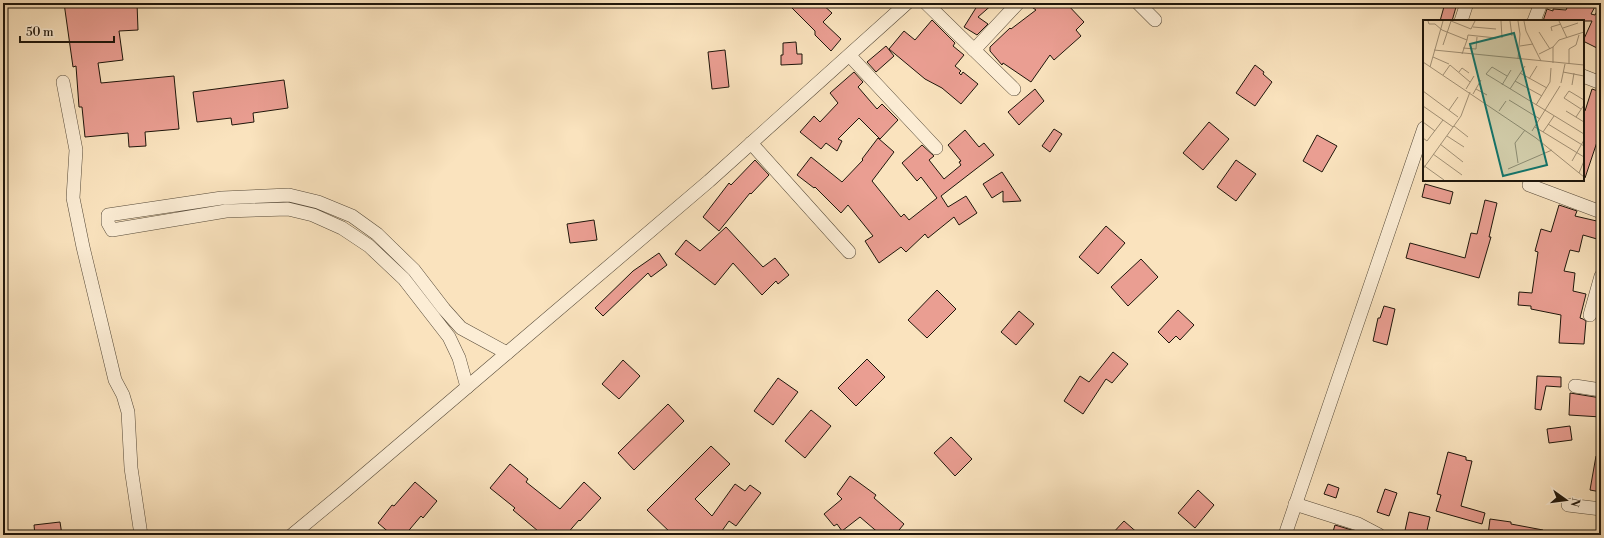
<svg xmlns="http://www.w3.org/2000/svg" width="1604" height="538" font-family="'Libre Bodoni',serif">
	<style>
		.building { fill: #ea9e92; stroke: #1e160b }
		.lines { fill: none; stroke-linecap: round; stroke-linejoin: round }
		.street-casing { stroke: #554938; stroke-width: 14 }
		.street { stroke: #fcedd5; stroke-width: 13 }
		.inset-road { fill: none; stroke: #a29176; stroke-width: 1 }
		.view { fill: #0f766e; fill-opacity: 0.15; stroke: #0f766e; stroke-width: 2 }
		.inset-edge { fill: none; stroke: #1e160b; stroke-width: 2 }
	</style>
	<rect width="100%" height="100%" fill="#fae3be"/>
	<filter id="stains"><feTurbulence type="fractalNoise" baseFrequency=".005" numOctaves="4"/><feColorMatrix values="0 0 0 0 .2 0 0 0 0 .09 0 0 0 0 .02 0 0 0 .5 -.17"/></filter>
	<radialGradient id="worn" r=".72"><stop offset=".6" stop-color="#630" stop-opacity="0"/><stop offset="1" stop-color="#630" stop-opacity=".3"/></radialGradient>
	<!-- building -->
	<g class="building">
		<polygon points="64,3 137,3 138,30 119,31 123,60 98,63 101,83 174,76 179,129 145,132 146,146 129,147 128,133 85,137 82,107 79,107 76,66 73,67"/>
		<polygon points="787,3 821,3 832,13 823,22 841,39 831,51 815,35 815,31"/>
		<polygon points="979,3 994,3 978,17 988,24 977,35 964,27"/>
		<polygon points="1026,3 1066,3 1084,22 1076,30 1081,36 1054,60 1050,55 1031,82 1003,63 1002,65 990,51 990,47 1010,28 1011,29 1036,10"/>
		<polygon points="1445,3 1456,7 1452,21 1440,21"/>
		<polygon points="1569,3 1597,3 1591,14 1595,15 1601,4 1601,50 1583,41 1592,21 1543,21 1547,9 1553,11 1553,9 1566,10"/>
		<polygon points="932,20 955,43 953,46 964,55 955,66 961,71 959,73 961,75 963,72 978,84 961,104 942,88 925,79 889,49 904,31 915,40"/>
		<polygon points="796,42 797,54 802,54 802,64 781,65 781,55 783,55 783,43"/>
		<polygon points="886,46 894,56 876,72 867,62"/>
		<polygon points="725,50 729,87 712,89 708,52"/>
		<polygon points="1255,65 1264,72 1263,74 1272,82 1255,106 1236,93"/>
		<polygon points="854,72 863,82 858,87 877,109 882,104 898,120 880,139 859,118 838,139 842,141 837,151 826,143 821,149 800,132 814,116 820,122 838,103 830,93"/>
		<polygon points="284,80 288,108 253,113 254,122 232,125 231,118 197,122 193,92"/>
		<polygon points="1035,89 1044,101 1019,125 1008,112"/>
		<polygon points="1592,89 1601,92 1601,143 1597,142 1585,178 1583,178 1583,110 1585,111"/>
		<polygon points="1209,122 1229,139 1203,170 1183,153"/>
		<polygon points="1054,129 1062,134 1050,152 1042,146"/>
		<polygon points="965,130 979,147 984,143 994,155 941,196 948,207 966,196 977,213 959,225 954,217 928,238 925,234 906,252 901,247 879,263 865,241 873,236 848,205 841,213 815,187 814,188 797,175 811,157 842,182 863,160 862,159 878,138 894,152 872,181 901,217 904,214 909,220 937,198 921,177 917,181 902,163 922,145 934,156 929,160 944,179 961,165 959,162 961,161 948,145"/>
		<polygon points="1317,135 1337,146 1322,172 1303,161"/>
		<polygon points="755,160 769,175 751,194 750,193 719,231 703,217 729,183 731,185"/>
		<polygon points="1236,160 1256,174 1236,201 1217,187"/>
		<polygon points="1002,172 1021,201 1003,202 1003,191 992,198 983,184"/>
		<polygon points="1425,184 1453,192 1450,204 1422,197"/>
		<polygon points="1485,200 1497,203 1489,237 1491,237 1479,278 1406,258 1410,243 1465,258 1471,233 1477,234"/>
		<polygon points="1559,205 1577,211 1575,216 1601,222 1597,239 1583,235 1579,252 1570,250 1564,271 1575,273 1573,291 1586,294 1580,318 1583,319 1586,321 1584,344 1559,343 1561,315 1531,309 1531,306 1518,305 1519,292 1532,293 1538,252 1535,251 1541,229 1551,232"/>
		<polygon points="594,220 597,240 570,243 567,224"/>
		<polygon points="1106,226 1125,243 1098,274 1079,257"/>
		<polygon points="726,227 763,267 775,258 789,275 778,284 776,281 762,295 733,263 715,285 675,254 686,240 700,251"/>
		<polygon points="659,253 667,265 651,277 648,273 603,316 595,308 633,271"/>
		<polygon points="1141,259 1158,277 1128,306 1111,287"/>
		<polygon points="937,290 956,309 927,338 908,320"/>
		<polygon points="1384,306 1395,309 1387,345 1373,341 1378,318 1380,318"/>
		<polygon points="1178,310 1194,325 1180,340 1176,336 1169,343 1158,332"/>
		<polygon points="1019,311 1034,324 1016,345 1001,332"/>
		<polygon points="1113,352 1128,364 1112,383 1106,379 1083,414 1064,401 1080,376 1089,382"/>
		<polygon points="867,359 885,377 856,406 838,388"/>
		<polygon points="623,360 640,376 619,399 602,384"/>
		<polygon points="1537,376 1561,377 1561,387 1546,386 1541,410 1535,409"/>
		<polygon points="778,378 798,392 773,425 754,411"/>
		<polygon points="1570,393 1601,398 1601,417 1569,415"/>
		<polygon points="668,404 684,421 634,470 618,453"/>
		<polygon points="811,410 831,426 805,458 785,441"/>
		<polygon points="1570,426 1572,440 1549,443 1547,429"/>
		<polygon points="951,437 972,459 955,476 934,453"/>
		<polygon points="711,446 730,464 695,499 712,516 735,484 745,491 750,485 761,493 736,526 729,521 719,535 673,535 647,510"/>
		<polygon points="1448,452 1466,457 1466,460 1472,461 1461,506 1485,513 1482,524 1436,511 1441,495 1437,494"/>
		<polygon points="1596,456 1601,457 1601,492 1590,490"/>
		<polygon points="510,464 528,479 526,482 560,509 584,482 601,498 580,521 579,520 566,535 535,535 538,531 513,510 515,508 490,488"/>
		<polygon points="850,476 876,495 874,498 904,524 895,535 881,535 860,517 842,531 837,524 834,526 824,514 842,499 837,494"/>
		<polygon points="415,482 437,501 423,518 421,516 405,535 392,535 378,523 392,505 394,506"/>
		<polygon points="1328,484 1339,488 1336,498 1324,494"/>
		<polygon points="1385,489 1397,493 1389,516 1377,512"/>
		<polygon points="1198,490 1214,505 1195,528 1178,513"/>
		<polygon points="1409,512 1430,517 1426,535 1404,535"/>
		<polygon points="1490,519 1511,522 1511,524 1543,530 1543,535 1488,535"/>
		<polygon points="1124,521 1140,535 1111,535"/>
		<polygon points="60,522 62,535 35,535 34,525"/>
		<polygon points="1335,525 1355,531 1362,535 1332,535"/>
	</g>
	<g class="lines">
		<!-- street casing -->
		<g class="street-casing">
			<g id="street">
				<polyline points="926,3 1014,89"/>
				<polyline points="1138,3 1155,20"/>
				<polyline points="1461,21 1467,3"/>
				<polyline points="1534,21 1541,3"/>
				<polyline points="974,50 1018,3"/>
				<polyline points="850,56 936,148"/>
				<polyline points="1583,76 1601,83"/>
				<polyline points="63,82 76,150 73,198 83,247 115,380 123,395 128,412 131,468 141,535"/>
				<polyline points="751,143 849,252"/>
				<polyline points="1529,185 1601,212"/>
				<polyline points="1590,315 1601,276"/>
				<polyline points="1575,386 1601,390"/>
				<polyline points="467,387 459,358 449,337 404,279 369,246 342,228 313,215 288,209 226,211 112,230 108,223 108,215 222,198 289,195 318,202 352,216 377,234 414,270 444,309 461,328 507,353"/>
				<polyline points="1295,504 1358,524 1379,535"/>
				<polyline points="1568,505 1601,509"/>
				<polyline points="292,535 344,492 709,181 907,3"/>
				<polyline points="1285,535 1424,128"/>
			</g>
		</g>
		<!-- street -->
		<use href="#street" class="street"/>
	</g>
	<!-- overview -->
	<g transform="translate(1423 20)">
		<rect width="161" height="161" fill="#fae3be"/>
		<path class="inset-road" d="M5,1l1,3h6l7,6 25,10 -5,14M28,1l20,8 4,-8M78,1l1,17M87,1l2,15M101,1l2,10 15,30M136,1l8,17M50,7l23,2M140,8l15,-5M129,11l-1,-4 10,-3M116,12l11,17M44,20l1,-5 28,3M20,25l8,-24M97,26l13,-2M40,28l13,1 1,-12M11,30l150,15M116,34l14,-7 6,-7 25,-8M10,37l16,7M95,39l2,-25 -2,-13M0,42l113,76 48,39M130,43v-16M146,44v-15l7,-4 3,-10M7,47l13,-46M36,52l3,-4 7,5M140,52l21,4M97,53l27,15M20,55l7,-10 20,17M84,56l-15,-9 -6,7 98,60M106,59l8,-13M92,61l27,15M138,63l4,-19M79,65l9,-15M149,65l2,-12M43,69l8,-13M53,69l11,6M87,69l15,-23M0,71l35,26M50,74l8,-14M86,80l31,19M113,85l14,-23 1,-14M0,86l20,14M158,89l-17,-11 5,-7 15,9M26,90l9,-13M76,91l7,-10M143,91l18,11M153,97l8,-12M0,102l12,9M125,104l36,22M31,106l14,11M112,107l49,30M109,111l28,-45M120,112l11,-16M24,116l17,11M0,118l4,3 16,-21 10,7M17,124l23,18M10,134l29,21M149,141l12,-21M95,143l-3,-20 10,-13M0,145l21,15M0,149l38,-53 9,-24M85,149l44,-19M156,153l5,-12"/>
		<path class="view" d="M91,13l33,132 -44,11 -33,-132z"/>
		<rect width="161" height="161" class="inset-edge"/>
	</g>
	<!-- margin -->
	<rect width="1604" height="538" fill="none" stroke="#fae3be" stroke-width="16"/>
	<rect x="4" y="4" width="1596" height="530" fill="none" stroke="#1e160b" stroke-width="2"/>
	<rect x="8" y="8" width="1588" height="522" fill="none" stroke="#1e160b"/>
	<!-- north arrow -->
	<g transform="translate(1566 500) rotate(104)" stroke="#fcedd5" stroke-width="3" paint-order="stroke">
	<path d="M0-3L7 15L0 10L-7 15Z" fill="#1e160b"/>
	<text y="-6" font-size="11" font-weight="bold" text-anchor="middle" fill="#1e160b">N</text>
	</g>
	<!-- scale -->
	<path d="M20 36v6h94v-6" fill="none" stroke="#1e160b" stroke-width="2"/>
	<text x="26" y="36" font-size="12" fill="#1e160b" stroke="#fcedd5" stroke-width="3" paint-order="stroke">50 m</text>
	<rect width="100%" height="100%" filter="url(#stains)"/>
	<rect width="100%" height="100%" fill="url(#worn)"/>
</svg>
